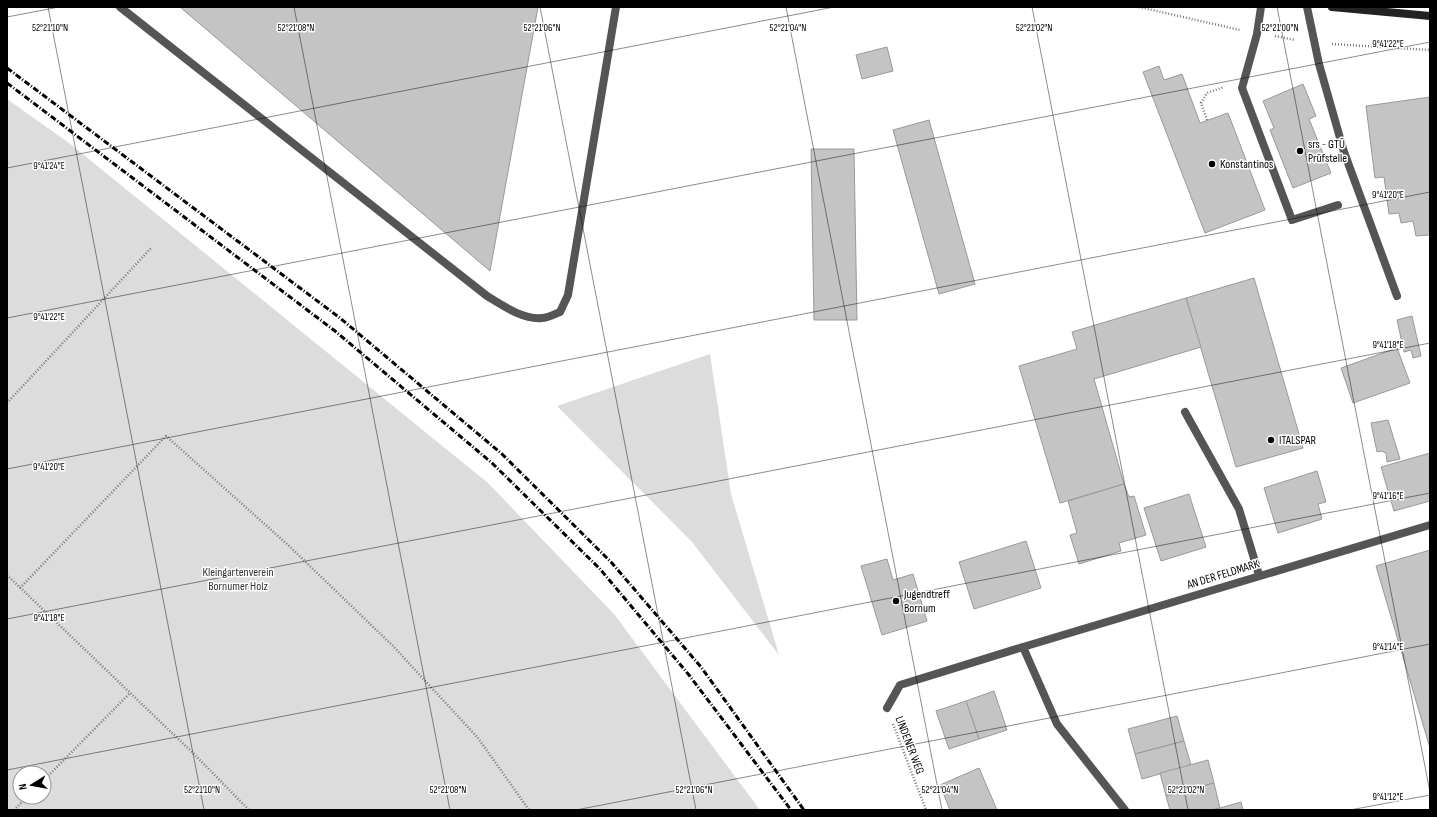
<svg xmlns="http://www.w3.org/2000/svg" width="1437" height="817" font-family="'Sofia Sans Condensed',sans-serif">
	<style>
		.green { fill: #dcdcdc; fill-rule: evenodd }
		.building { fill: #c4c4c4; stroke: #999 }
		.lines { fill: none; stroke-linecap: round; stroke-linejoin: round }
		.path { stroke: #777; stroke-width: 2.5; stroke-dasharray: 1 2; stroke-linecap: butt }
		.lane { stroke: #555; stroke-width: 8 }
		.street { stroke: #555; stroke-width: 8 }
		.secondary { stroke: #222; stroke-width: 8 }
		.rail { stroke: #000; stroke-width: 3; stroke-dasharray: 6 2 1 2; stroke-linecap: butt }
		.ticks { fill: none; stroke: #000; stroke-width: 1; stroke-opacity: 0.45 }
		.poi-dot { fill: #000; stroke: #fff; stroke-width: 1.5 }
		.labels { text-anchor: middle; stroke-width: 3; stroke-linejoin: round; paint-order: stroke }
		.poi-label { font-size: 12px; fill: #000; stroke: #fff; text-anchor: start }
		.park-label { font-size: 12px; fill: #333; stroke: #fff }
		.street-label { font-size: 12px; fill: #000; stroke: #fff }
		.ticks-label { font-size: 10px; text-anchor: middle; fill: #000; stroke: #fff; stroke-width: 3; stroke-linejoin: round; paint-order: stroke }
	</style>
	<rect width="100%" height="100%" fill="#fff"/>
	<!-- green -->
	<g class="green">
		<path d="M7,99l62,44 419,340 126,131 146,196h-753zM20,773h24v24h-24z"/>
		<polygon points="710,354 731,494 779,655 692,542 557,406"/>
	</g>
	<!-- building -->
	<g class="building">
		<polygon points="180,7 538,7 490,271"/>
		<polygon points="887,47 893,71 862,79 856,55"/>
		<polygon points="1159,66 1164,80 1182,74 1200,123 1228,113 1265,210 1205,233 1143,72"/>
		<polygon points="1303,84 1316,116 1309,119 1331,173 1293,188 1270,130 1274,128 1263,101"/>
		<polygon points="1430,97 1430,235 1416,236 1413,221 1401,223 1399,213 1389,214 1384,177 1375,178 1366,106"/>
		<polygon points="929,120 975,284 939,294 893,130"/>
		<polygon points="811,149 854,149 857,320 814,320"/>
		<polygon points="1254,278 1303,448 1236,467 1186,298"/>
		<polygon points="1186,298 1201,347 1094,379 1124,484 1060,503 1019,366 1077,349 1072,332"/>
		<polygon points="1412,316 1421,356 1413,358 1411,350 1404,352 1397,320"/>
		<polygon points="1397,348 1410,383 1353,403 1341,368"/>
		<polygon points="1388,420 1400,459 1387,462 1386,453 1381,451 1377,452 1371,423"/>
		<polygon points="1430,453 1430,501 1394,511 1381,467"/>
		<polygon points="1317,471 1326,502 1318,504 1322,519 1278,533 1264,488"/>
		<polygon points="1124,484 1129,497 1134,496 1146,535 1119,543 1121,551 1079,564 1070,535 1077,533 1068,501"/>
		<polygon points="1189,494 1206,547 1161,561 1144,508"/>
		<polygon points="1026,541 1041,588 974,609 959,562"/>
		<polygon points="1430,550 1430,748 1376,566"/>
		<polygon points="887,559 893,580 913,574 927,621 882,635 861,566"/>
		<polygon points="994,691 1007,730 979,739 966,701"/>
		<polygon points="966,701 979,739 949,749 936,711"/>
		<polygon points="1177,716 1184,741 1135,754 1128,729"/>
		<polygon points="1184,741 1191,765 1142,779 1135,754"/>
		<polygon points="1208,760 1214,783 1166,796 1160,773"/>
		<polygon points="979,768 997,810 950,810 940,785"/>
		<polygon points="1214,783 1220,808 1212,810 1170,810 1166,796"/>
		<polygon points="1241,802 1243,810 1212,810 1220,808"/>
	</g>
	<g class="lines">
		<!-- path -->
		<g class="path">
			<polyline points="1139,7 1240,30"/>
			<polyline points="1275,36 1295,40"/>
			<polyline points="1332,44 1430,50"/>
			<polyline points="1207,120 1201,103 1207,93 1224,87"/>
			<polyline points="7,403 152,247"/>
			<polyline points="7,575 195,755 249,810"/>
			<polyline points="20,588 166,436 288,545 393,646 478,738 529,810"/>
			<polyline points="893,724 926,810"/>
			<polyline points="44,780 130,693"/>
			<polyline points="14,810 27,797"/>
		</g>
		<!-- lane -->
		<g class="lane">
			<path d="M120,7l367,289c15,9 36,24 55,22 6,0 13,-4 18,-6l8,-17 48,-288"/>
			<polyline points="1261,7 1257,34 1242,88 1292,220 1338,205"/>
			<polyline points="1307,7 1319,64 1344,152 1397,296"/>
			<polyline points="1185,412 1239,509 1259,575"/>
		</g>
		<!-- street -->
		<g class="street">
			<polyline points="887,708 900,685 1023,647"/>
			<polyline points="1125,810 1057,724 1023,647 1430,525"/>
		</g>
		<!-- secondary -->
		<polyline class="secondary" points="1332,7 1430,16"/>
		<!-- rail -->
		<g class="rail">
			<polyline points="7,68 340,318 502,454 611,562 701,667 804,810"/>
			<polyline points="7,83 335,331 492,463 600,569 689,675 791,810"/>
		</g>
	</g>
	<!-- ticks -->
	<path class="ticks" d="M48,7l156,803M294,7l156,803M540,7l156,803M786,7l156,803M1032,7l156,803M1277,7l153,785M7,17l52,-10M7,168l827,-161M7,318l1423,-276M7,469l1423,-277M7,619l1423,-276M7,770l1423,-277M576,810l854,-166M1350,810l80,-15"/>
	<!-- markers -->
	<g class="poi-dot">
		<circle cx="1300" cy="151" r="4"/>
		<circle cx="1212" cy="164" r="4"/>
		<circle cx="1271" cy="440" r="4"/>
		<circle cx="896" cy="601" r="4"/>
	</g>
	<g class="labels">
		<!-- poi labels -->
		<g class="poi-label">
			<text x="1308" y="148">srs - GTÜ<tspan x="1308" dy="14">Prüfstelle</tspan></text>
			<text x="1220" y="168">Konstantinos</text>
			<text x="1279" y="444">ITALSPAR</text>
			<text x="904" y="598">Jugendtreff<tspan x="904" dy="14">Bornum</tspan></text>
		</g>
		<!-- park labels -->
		<g class="park-label">
			<text x="238" y="576">Kleingartenverein<tspan x="238" dy="14">Bornumer Holz</tspan></text>
		</g>
		<!-- street labels -->
		<g class="street-label">
			<text transform="translate(1223 574) rotate(-17)" y="4">AN DER FELDMARK</text>
			<text transform="translate(910 745) rotate(69)" y="4">LINDENER WEG</text>
		</g>
	</g>
	<g class="ticks-label">
		<text x="50" y="31">52°21'10"N</text>
		<text x="296" y="31">52°21'08"N</text>
		<text x="542" y="31">52°21'06"N</text>
		<text x="788" y="31">52°21'04"N</text>
		<text x="1034" y="31">52°21'02"N</text>
		<text x="1280" y="31">52°21'00"N</text>
		<text x="1388" y="47">9°41'22"E</text>
		<text x="49" y="169">9°41'24"E</text>
		<text x="1388" y="198">9°41'20"E</text>
		<text x="49" y="320">9°41'22"E</text>
		<text x="1388" y="348">9°41'18"E</text>
		<text x="49" y="470">9°41'20"E</text>
		<text x="1388" y="499">9°41'16"E</text>
		<text x="49" y="621">9°41'18"E</text>
		<text x="1388" y="650">9°41'14"E</text>
		<text x="202" y="793">52°21'10"N</text>
		<text x="448" y="793">52°21'08"N</text>
		<text x="694" y="793">52°21'06"N</text>
		<text x="940" y="793">52°21'04"N</text>
		<text x="1186" y="793">52°21'02"N</text>
		<text x="1388" y="800">9°41'12"E</text>
	</g>
	<!-- border -->
	<rect width="1437" height="817" fill="none" stroke="#000000" stroke-width="16"/>
	<!-- north arrow -->
	<g transform="translate(32 785) rotate(259)"><circle r="19" fill="#ffffff" stroke="#999999"/>
	<path d="M0-3L7 15L0 10L-7 15Z" fill="#000000"/>
	<text y="-6" font-size="11" font-weight="bold" text-anchor="middle" fill="#000000">N</text>
	</g>
</svg>
